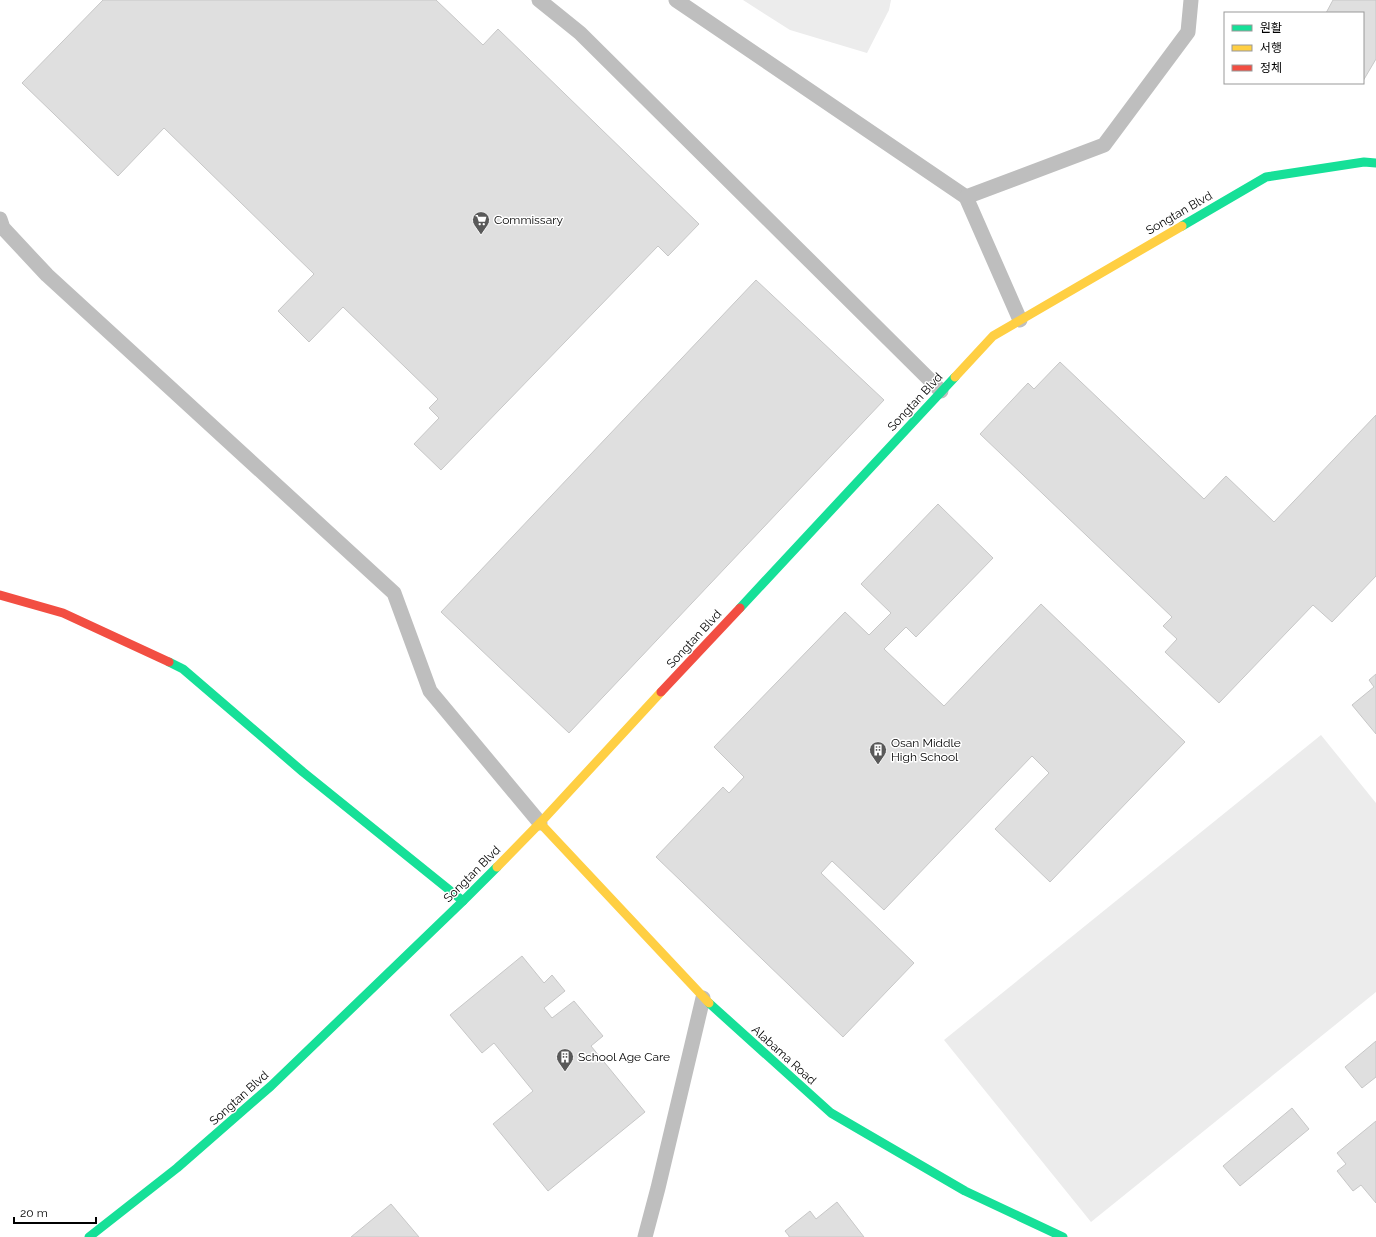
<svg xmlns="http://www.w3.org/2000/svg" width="1376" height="1237" font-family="Raleway,'Noto Sans KR',sans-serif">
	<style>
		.green { fill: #ececec }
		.building { fill: #dfdfdf; stroke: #c7c7c7 }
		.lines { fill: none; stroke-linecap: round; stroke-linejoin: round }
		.lane { stroke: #bebebe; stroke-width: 15 }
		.fast { stroke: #16e098; stroke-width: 9 }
		.slow { stroke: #ffcf43; stroke-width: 9 }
		.jam { stroke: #f24e42; stroke-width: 9 }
		.labels { text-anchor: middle; stroke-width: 3; stroke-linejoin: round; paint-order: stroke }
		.street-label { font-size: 12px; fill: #000; stroke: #fff }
		.poi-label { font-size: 12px; fill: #000; stroke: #fff; text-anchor: start }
	</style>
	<rect width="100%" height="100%" fill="#fff"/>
	<!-- green -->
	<g class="green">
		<polygon points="743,0 891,0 889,10 867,53 790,30"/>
		<polygon points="1321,735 1376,803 1376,992 1091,1222 944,1040"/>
	</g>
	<!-- building -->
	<g class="building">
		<polygon points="103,0 436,0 483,45 498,29 699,224 668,256 658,246 441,470 414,444 439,418 429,408 438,399 343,307 309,342 278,311 314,274 164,128 118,176 22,83"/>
		<polygon points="1333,0 1376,0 1376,59 1363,81 1363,13 1326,13"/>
		<polygon points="756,280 884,400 569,733 441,612"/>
		<polygon points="1060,362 1204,499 1226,476 1274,522 1376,415 1376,576 1332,622 1313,605 1219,703 1165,652 1177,639 1163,626 1172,617 980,434 1028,383 1034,389"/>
		<polygon points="938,504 993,558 916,637 906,627 884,649 944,706 1041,604 1185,742 1050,882 995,829 1049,773 1032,756 884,910 832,861 821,873 914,963 843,1037 656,857 723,787 729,793 744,777 714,747 845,612 869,635 891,613 861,584"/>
		<polygon points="1376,674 1376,734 1352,705 1374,687 1369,680"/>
		<polygon points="522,956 544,983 552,975 565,991 544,1008 552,1018 574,1001 603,1036 591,1046 645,1112 548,1191 493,1124 533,1091 494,1043 482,1053 450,1015"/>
		<polygon points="1376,1041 1376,1077 1362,1088 1345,1067"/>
		<polygon points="1292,1108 1309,1129 1240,1186 1223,1166"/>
		<polygon points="1376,1121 1376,1203 1361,1185 1353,1191 1337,1171 1346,1164 1337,1153"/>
		<polygon points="837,1202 864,1237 789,1237 789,1236 785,1231 810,1211 816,1219"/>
		<polygon points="391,1204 419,1237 351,1237"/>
	</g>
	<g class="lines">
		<!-- lane -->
		<g class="lane">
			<polyline points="539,0 580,33 941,391"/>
			<polyline points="676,0 966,197 1020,320"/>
			<polyline points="966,197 1104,145 1188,32 1191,0"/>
			<polyline points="0,219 3,228 47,275 394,593 430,691 540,823"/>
			<polyline points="645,1237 658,1188 703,998"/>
		</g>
		<!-- fast -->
		<g class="fast">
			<polyline points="1182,226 1266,177 1364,162 1376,163"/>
			<polyline points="740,608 955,377"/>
			<polyline points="169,662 183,669 303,772 463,901"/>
			<polyline points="709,1003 831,1113 965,1191 1063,1237"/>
			<polyline points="89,1237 177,1168 271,1086 463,901 497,867"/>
		</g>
		<!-- slow -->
		<g class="slow">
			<polyline points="955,377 993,336 1182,226"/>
			<polyline points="540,823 709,1003"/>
			<polyline points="497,867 540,823 661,692"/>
		</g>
		<!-- jam -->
		<g class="jam">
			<polyline points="0,595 63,613 169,662"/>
			<polyline points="661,692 740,608"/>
		</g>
	</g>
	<!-- icons -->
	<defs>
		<g id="supermarket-pin" transform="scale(0.9)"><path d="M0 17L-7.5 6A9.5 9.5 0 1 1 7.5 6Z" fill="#595959" stroke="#fff"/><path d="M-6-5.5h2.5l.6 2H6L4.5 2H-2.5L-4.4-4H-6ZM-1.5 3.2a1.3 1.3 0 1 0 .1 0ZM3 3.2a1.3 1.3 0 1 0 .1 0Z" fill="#fff"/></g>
		<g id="building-pin" transform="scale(0.9)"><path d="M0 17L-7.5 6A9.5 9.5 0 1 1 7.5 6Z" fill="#595959" stroke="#fff"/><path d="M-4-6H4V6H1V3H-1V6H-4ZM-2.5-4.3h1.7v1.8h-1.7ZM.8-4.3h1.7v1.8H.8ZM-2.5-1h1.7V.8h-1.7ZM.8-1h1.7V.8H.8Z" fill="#fff"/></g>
	</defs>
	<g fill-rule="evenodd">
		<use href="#supermarket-pin" x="481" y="220"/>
		<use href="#building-pin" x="878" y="750"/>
		<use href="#building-pin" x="565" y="1057"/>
	</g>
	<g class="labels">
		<!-- street labels -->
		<g class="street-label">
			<text transform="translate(1179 213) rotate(-30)" y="4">Songtan Blvd</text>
			<text transform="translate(915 402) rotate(-47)" y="4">Songtan Blvd</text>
			<text transform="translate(694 639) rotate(-47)" y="4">Songtan Blvd</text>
			<text transform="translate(472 874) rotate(-45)" y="4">Songtan Blvd</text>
			<text transform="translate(784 1055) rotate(42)" y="4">Alabama Road</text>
			<text transform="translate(239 1098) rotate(-42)" y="4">Songtan Blvd</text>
		</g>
		<!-- poi labels -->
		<g class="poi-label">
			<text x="494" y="224">Commissary</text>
			<text x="891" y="747">Osan Middle<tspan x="891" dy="14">High School</tspan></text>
			<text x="578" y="1061">School Age Care</text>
		</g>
	</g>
	<!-- legend -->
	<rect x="1224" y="12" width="140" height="72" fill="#ffffff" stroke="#999999"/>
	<rect x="1232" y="25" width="20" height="6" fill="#16e098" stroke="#999999"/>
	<text x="1260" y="32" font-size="12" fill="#000000">원활</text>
	<rect x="1232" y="45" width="20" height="6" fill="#ffcf43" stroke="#999999"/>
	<text x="1260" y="52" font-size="12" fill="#000000">서행</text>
	<rect x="1232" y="65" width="20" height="6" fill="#f24e42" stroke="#999999"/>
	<text x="1260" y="72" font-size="12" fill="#000000">정체</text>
	<!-- scale -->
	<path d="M14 1217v6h82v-6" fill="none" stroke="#000000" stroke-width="2"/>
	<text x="20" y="1217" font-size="12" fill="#000000" stroke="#ffffff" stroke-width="3" paint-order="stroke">20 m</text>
</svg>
